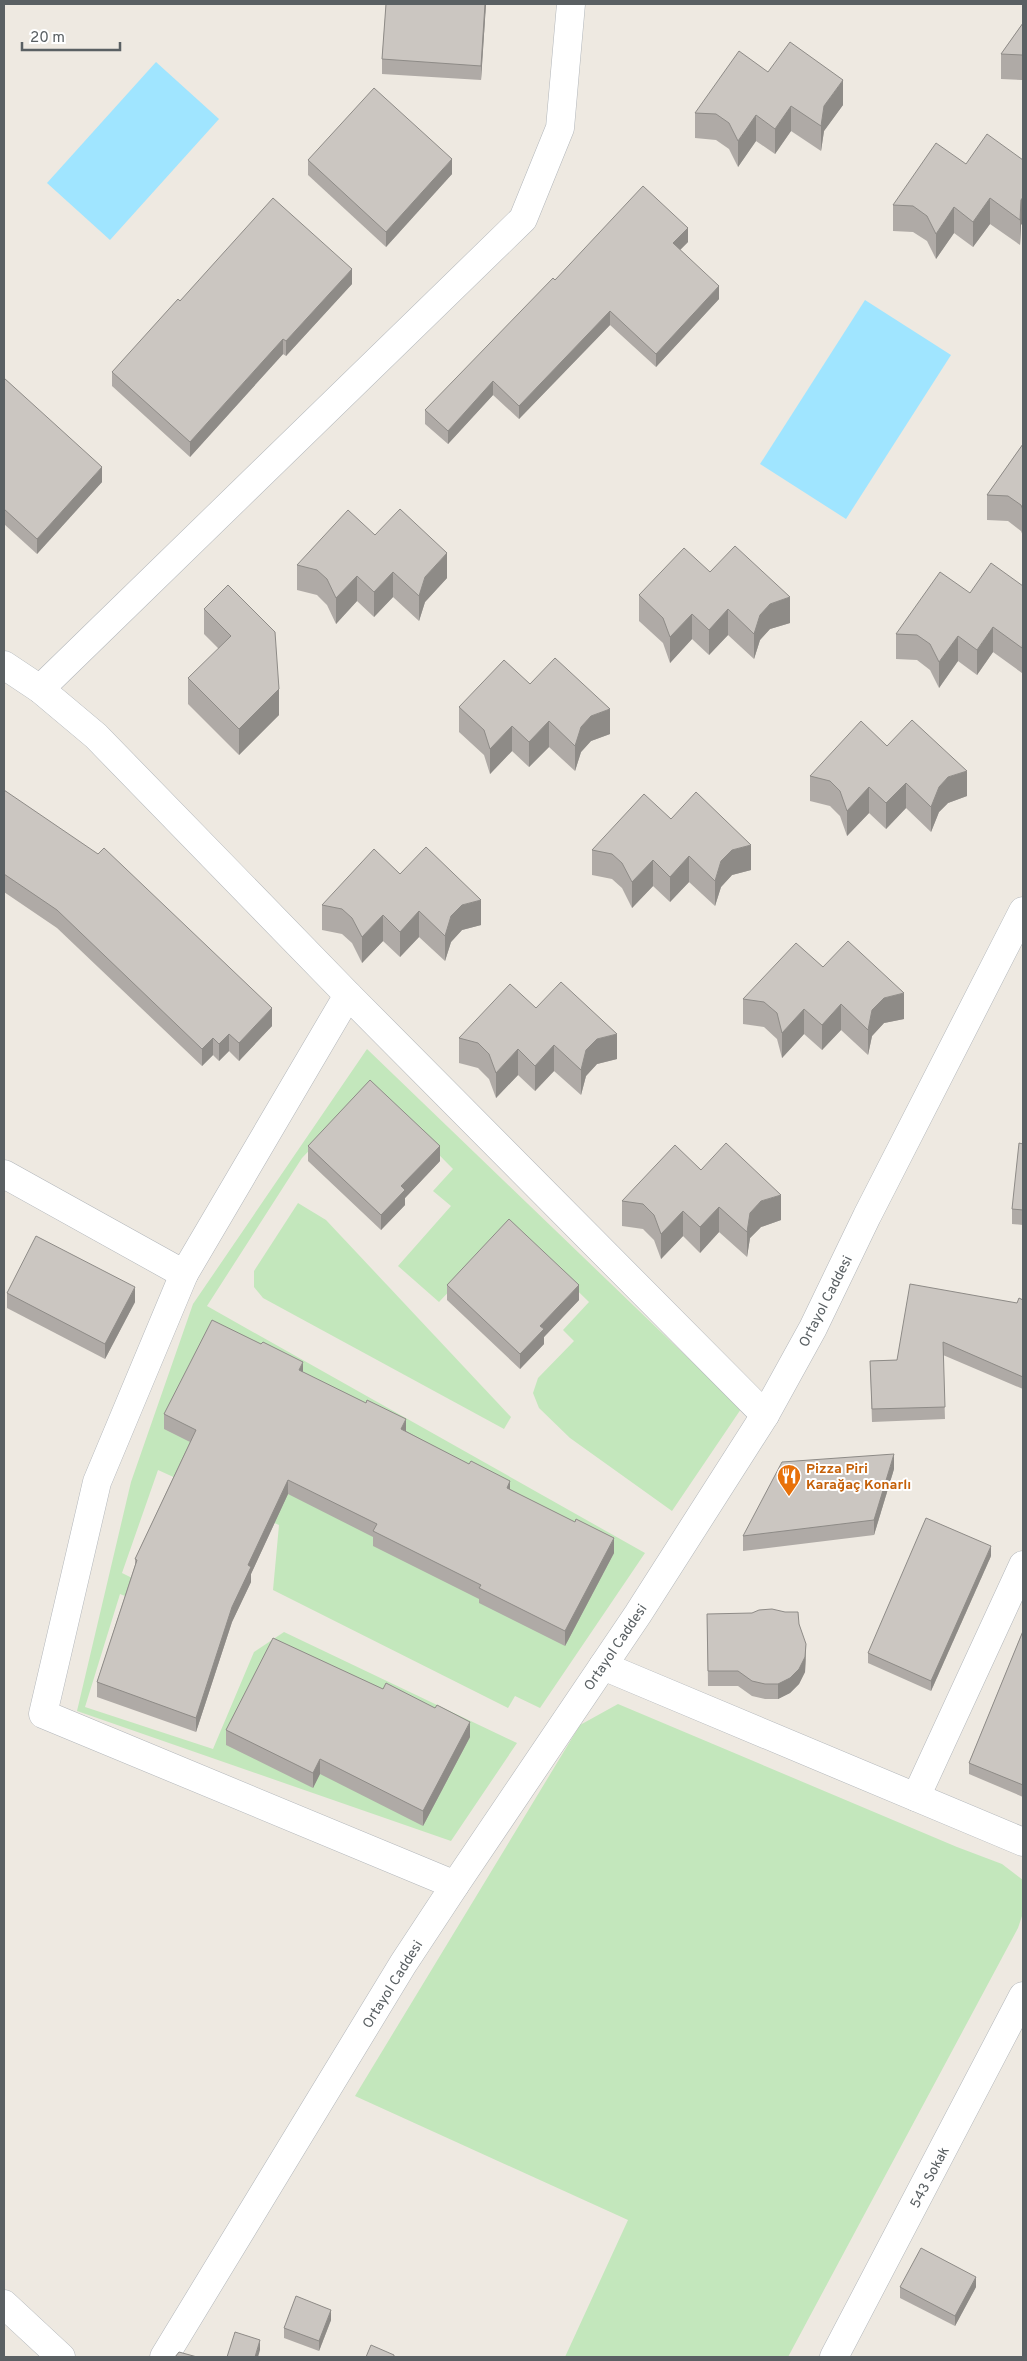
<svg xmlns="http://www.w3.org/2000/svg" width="1027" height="2361" font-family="Overpass,sans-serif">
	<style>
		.green { fill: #c3e7bc }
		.water { fill: #a0e5ff }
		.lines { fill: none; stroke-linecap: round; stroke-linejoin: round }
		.minor-casing { stroke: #b2b6ba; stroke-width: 29 }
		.tertiary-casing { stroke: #b2b6ba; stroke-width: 29 }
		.minor { stroke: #fff; stroke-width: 28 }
		.tertiary { stroke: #fff; stroke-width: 28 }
		.wall { fill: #afaaa6 }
		.shaded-wall { fill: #8e8b87 }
		.building { fill: #cbc6c1; stroke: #8e8b87 }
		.labels { text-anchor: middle; stroke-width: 4; stroke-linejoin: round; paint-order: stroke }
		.street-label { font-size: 14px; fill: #5a6063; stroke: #fff }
		.food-label { font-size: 14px; font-weight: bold; fill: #c56008; stroke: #fff; text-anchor: start }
	</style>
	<rect width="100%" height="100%" fill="#eee9e1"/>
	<!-- green -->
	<g class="green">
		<polygon points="367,1049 741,1409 672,1511 570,1438 539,1408 533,1393 538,1378 574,1341 563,1330 589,1302 511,1226 439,1302 398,1266 451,1206 433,1191 453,1169 371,1086 302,1158 207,1306 645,1553 540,1708 515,1696 508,1708 273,1590 279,1525 158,1470 122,1573 227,1625 225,1636 120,1594 85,1707 213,1749 254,1652 284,1632 517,1743 451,1841 77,1711 131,1482 193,1304"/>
		<polygon points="298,1203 326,1220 511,1417 504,1429 263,1298 254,1287 254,1271"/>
		<polygon points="618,1704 957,1847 1002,1864 1023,1880 1023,1913 1018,1928 788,2357 565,2357 628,2220 355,2096 580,1725"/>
	</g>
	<!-- water -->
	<g class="water">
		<polygon points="156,62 219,119 110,240 47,183"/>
		<polygon points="865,300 951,355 846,519 760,464"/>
	</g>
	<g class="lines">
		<!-- minor casing -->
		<g class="minor-casing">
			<g id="minor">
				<polyline points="4,665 40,689 96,736 348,995 765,1415"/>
				<polyline points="40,689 523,219 560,128 571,4"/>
				<polyline points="4,1174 184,1274 348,995"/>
				<polyline points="184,1274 97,1482 43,1714 455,1885"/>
				<polyline points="603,1666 1023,1842"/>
				<polyline points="916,1797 1023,1565"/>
				<polyline points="4,2304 61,2357"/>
			</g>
		</g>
		<!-- tertiary casing -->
		<g class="tertiary-casing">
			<g id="tertiary">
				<polyline points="164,2357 403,1964 455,1885 638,1614 765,1415 813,1328 867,1216 1023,911"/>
				<polyline points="834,2357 1023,1996"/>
			</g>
		</g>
		<!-- minor -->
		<use href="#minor" class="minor"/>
		<!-- tertiary -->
		<use href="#tertiary" class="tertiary"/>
	</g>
	<!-- wall -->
	<g class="wall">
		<polygon points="386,4 486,4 481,80 382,74 382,59"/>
		<polygon points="1023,23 1023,81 1022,80 1001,79 1001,54"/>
		<polygon points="768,72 843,105 824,131 821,151 791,131 775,154 756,141 738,167 729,149 716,140 695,138 695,113"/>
		<polygon points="308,160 452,174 386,247 308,175"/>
		<polygon points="1023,160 1021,225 1020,245 990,224 973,247 954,233 936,259 927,241 913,232 893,231 893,205 966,164"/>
		<polygon points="688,242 680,250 719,299 656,367 610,325 519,419 493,395 448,444 425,424 425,410 555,280"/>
		<polygon points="352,284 286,356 283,354 190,457 112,386 112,372 180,301"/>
		<polygon points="4,378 102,482 37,554 4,524"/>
		<polygon points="1023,444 1023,536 1021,531 1008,521 987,520 987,495"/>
		<polygon points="375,535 447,578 425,602 419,621 393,597 374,617 357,601 336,624 327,605 317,595 297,590 297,565"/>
		<polygon points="710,572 790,623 770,629 760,640 754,659 728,635 709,655 692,639 670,663 663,643 639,621 639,595"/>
		<polygon points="228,585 279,715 239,755 188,704 188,678 219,649 204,634 204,609"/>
		<polygon points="1023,586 1022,673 993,652 977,675 958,661 939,688 930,670 917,660 896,659 896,634 970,593"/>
		<polygon points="530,684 610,734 591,741 581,752 575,771 549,747 529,767 512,751 490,774 484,755 459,732 459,707"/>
		<polygon points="887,746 967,796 948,803 939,812 931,832 906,808 886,829 869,813 847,836 840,816 830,806 810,801 810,776"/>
		<polygon points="4,790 272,1026 239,1061 229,1051 219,1061 213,1055 202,1066 57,928 4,892"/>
		<polygon points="671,819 751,870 732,875 721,887 715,906 689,882 670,902 653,886 632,908 622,888 612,879 592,875 592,850"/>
		<polygon points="400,874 481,925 462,930 451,942 445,961 419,937 400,957 383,941 362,963 352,943 342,934 322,930 322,905"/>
		<polygon points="823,967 904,1019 884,1023 872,1036 868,1055 841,1030 822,1050 804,1034 782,1058 777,1039 764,1027 743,1024 743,999"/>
		<polygon points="536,1008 617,1059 597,1064 586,1076 581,1095 554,1071 535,1091 518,1075 496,1098 489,1079 478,1068 459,1063 459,1038"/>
		<polygon points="1023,1144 1023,1225 1012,1224 1012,1209"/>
		<polygon points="308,1146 440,1161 405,1198 405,1205 381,1230 308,1161"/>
		<polygon points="701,1170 781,1220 761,1227 750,1238 747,1257 719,1232 700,1253 683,1236 661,1259 654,1240 643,1229 622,1226 622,1201"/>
		<polygon points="447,1285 579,1300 544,1337 544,1344 520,1369 447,1300"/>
		<polygon points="7,1293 135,1302 105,1359 7,1308"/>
		<polygon points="1023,1300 1023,1389 943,1355 945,1419 872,1422 870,1361 897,1360"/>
		<polygon points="303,1372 406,1431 510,1489 614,1553 565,1646 479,1603 479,1599 373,1546 373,1537 288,1494 251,1574 251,1582 232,1622 196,1732 97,1697 97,1682 135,1565 135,1559 190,1442 164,1429 164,1414"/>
		<polygon points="894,1469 874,1535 743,1551 743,1536"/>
		<polygon points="991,1556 931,1691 868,1663 868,1653"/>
		<polygon points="707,1614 799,1624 806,1659 805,1672 799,1684 790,1693 778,1699 765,1699 752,1696 738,1686 708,1686"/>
		<polygon points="1023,1631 1023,1797 969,1774 969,1763"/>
		<polygon points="226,1730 470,1737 423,1826 320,1774 313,1788 226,1745"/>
		<polygon points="900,2287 976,2287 955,2326 900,2298"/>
		<polygon points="331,2320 319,2351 284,2338 284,2328"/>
	</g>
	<!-- shaded-wall -->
	<g class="shaded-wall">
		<polygon points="485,4 486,4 481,80 481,66"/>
		<polygon points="843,80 843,105 824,131 821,151 821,126 824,106"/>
		<polygon points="791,106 791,131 775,154 775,129"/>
		<polygon points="756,115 756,141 738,167 738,141"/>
		<polygon points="452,159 452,174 386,247 386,232"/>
		<polygon points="1023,197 1023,223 1021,225 1020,245 1020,220 1021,200"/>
		<polygon points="990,198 990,224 973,247 973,222"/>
		<polygon points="954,207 954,233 936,259 936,234"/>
		<polygon points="688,228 688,242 673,257 673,243"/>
		<polygon points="352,269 352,284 286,356 286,341"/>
		<polygon points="719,286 719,299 656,367 656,354"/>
		<polygon points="610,311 610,325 519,419 519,406"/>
		<polygon points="283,339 283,354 190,457 190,442"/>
		<polygon points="493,381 493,395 448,444 448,431"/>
		<polygon points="102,467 102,482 37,554 37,539"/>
		<polygon points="447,553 447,578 425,602 419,621 419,596 425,577"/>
		<polygon points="393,572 393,597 374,617 374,592"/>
		<polygon points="357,576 357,601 336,624 336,598"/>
		<polygon points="790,597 790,623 770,629 760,640 754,659 754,634 760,615 770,604"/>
		<polygon points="728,609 728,635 709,655 709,630"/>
		<polygon points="692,614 692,639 670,663 670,637"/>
		<polygon points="993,627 993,652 977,675 977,650"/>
		<polygon points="958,636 958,661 939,688 939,662"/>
		<polygon points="1023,641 1023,666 1022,673 1022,648"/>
		<polygon points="279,689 279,715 239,755 239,729"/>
		<polygon points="610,709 610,734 591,741 581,752 575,771 575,746 581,727 591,716"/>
		<polygon points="549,721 549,747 529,767 529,742"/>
		<polygon points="512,726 512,751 490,774 490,749"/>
		<polygon points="967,771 967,796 948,803 939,812 931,832 931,807 939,787 948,777"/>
		<polygon points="906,783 906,808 886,829 886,803"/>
		<polygon points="869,787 869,813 847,836 847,811"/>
		<polygon points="751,845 751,870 732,875 721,887 715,906 715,881 721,861 732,850"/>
		<polygon points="689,856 689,882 670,902 670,877"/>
		<polygon points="653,860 653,886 632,908 632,882"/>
		<polygon points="481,900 481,925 462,930 451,942 445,961 445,936 451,916 462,905"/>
		<polygon points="419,911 419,937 400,957 400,932"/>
		<polygon points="383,915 383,941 362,963 362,937"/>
		<polygon points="904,993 904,1019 884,1023 872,1036 868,1055 868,1030 872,1010 884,998"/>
		<polygon points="841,1004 841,1030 822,1050 822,1025"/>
		<polygon points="272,1008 272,1026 239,1061 239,1043"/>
		<polygon points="804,1009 804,1034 782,1058 782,1033"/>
		<polygon points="229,1034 229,1051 219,1061 219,1044"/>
		<polygon points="617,1034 617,1059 597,1064 586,1076 581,1095 581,1070 586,1050 597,1039"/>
		<polygon points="213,1038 213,1055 202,1066 202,1049"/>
		<polygon points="554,1045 554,1071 535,1091 535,1066"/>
		<polygon points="518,1049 518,1075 496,1098 496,1073"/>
		<polygon points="440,1146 440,1161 405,1198 405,1205 381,1230 381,1215 401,1186"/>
		<polygon points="781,1195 781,1220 761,1227 750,1238 747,1257 747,1232 750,1213 761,1201"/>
		<polygon points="719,1207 719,1232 700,1253 700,1227"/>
		<polygon points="683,1211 683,1236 661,1259 661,1234"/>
		<polygon points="579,1285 579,1300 544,1337 544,1344 520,1369 520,1354 540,1326"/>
		<polygon points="135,1287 135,1302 105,1359 105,1344"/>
		<polygon points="303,1362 303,1377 299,1370"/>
		<polygon points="406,1419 406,1434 401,1429"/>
		<polygon points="894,1454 894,1469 874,1535 874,1520"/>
		<polygon points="288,1480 288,1494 251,1574 251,1582 232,1622 196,1732 196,1718 232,1607 248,1565"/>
		<polygon points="510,1481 510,1495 507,1488"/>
		<polygon points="614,1538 614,1553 565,1646 565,1631"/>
		<polygon points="991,1546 991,1556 931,1691 931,1681"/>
		<polygon points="806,1644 805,1672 799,1684 790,1693 778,1699 778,1684"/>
		<polygon points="470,1722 470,1737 423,1826 423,1811"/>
		<polygon points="320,1759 320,1774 313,1788 313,1773"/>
		<polygon points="976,2277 976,2287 955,2326 955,2316"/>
		<polygon points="331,2310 331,2320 319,2351 319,2341"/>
		<polygon points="260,2340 260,2350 258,2357 255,2357"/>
	</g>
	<!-- building -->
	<g class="building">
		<polygon points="386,4 485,4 481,66 382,59"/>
		<polygon points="1023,23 1023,56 1022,55 1001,54"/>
		<polygon points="790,42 843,80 824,106 821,126 791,106 775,129 756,115 738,141 729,123 716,114 695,113 739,51 768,72"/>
		<polygon points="374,88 452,159 386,232 308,160"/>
		<polygon points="987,134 1023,160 1023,197 1021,200 1020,220 990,198 973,222 954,207 936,234 927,216 913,206 893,205 936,143 966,164"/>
		<polygon points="643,186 688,228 673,243 719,286 656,354 610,311 519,406 493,381 448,431 425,410 553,278 555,280"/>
		<polygon points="273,198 352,269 286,341 283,339 190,442 112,372 178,299 180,301"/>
		<polygon points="4,378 102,467 37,539 4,509"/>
		<polygon points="1023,444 1023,510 1021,505 1008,496 987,495"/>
		<polygon points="400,509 447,553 425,577 419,596 393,572 374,592 357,576 336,598 327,579 317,570 297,565 348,510 375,535"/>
		<polygon points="735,546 790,597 770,604 760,615 754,634 728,609 709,630 692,614 670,637 663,618 639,595 684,548 710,572"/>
		<polygon points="991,563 1023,586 1023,641 1022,648 993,627 977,650 958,636 939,662 930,644 917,635 896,634 940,572 970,593"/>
		<polygon points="228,585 275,632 279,689 239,729 188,678 231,636 204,609"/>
		<polygon points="555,658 610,709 591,716 581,727 575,746 549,721 529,742 512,726 490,749 484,730 459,707 504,660 530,684"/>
		<polygon points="912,720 967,771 948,777 939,787 931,807 906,783 886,803 869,787 847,811 840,791 830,781 810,776 861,721 887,746"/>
		<polygon points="4,790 98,854 104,848 272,1008 239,1043 229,1034 219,1044 213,1038 202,1049 57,910 4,874"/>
		<polygon points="696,792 751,845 732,850 721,861 715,881 689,856 670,877 653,860 632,882 622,863 612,854 592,850 644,794 671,819"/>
		<polygon points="426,847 481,900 462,905 451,916 445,936 419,911 400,932 383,915 362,937 352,918 342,909 322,905 374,849 400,874"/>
		<polygon points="848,941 904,993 884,998 872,1010 868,1030 841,1004 822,1025 804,1009 782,1033 777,1013 764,1002 743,999 796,943 823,967"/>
		<polygon points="561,982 617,1034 597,1039 586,1050 581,1070 554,1045 535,1066 518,1049 496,1073 489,1054 478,1043 459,1038 510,984 536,1008"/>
		<polygon points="370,1080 440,1146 401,1186 405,1190 381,1215 308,1146"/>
		<polygon points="726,1143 781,1195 761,1201 750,1213 747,1232 719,1207 700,1227 683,1211 661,1234 654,1215 643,1204 622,1201 675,1145 701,1170"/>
		<polygon points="1019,1143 1023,1144 1023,1210 1012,1209"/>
		<polygon points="509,1219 579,1285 540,1326 544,1329 520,1354 447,1285"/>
		<polygon points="36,1236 135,1287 105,1344 7,1293"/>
		<polygon points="910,1284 1017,1303 1019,1298 1023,1300 1023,1377 943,1342 945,1407 872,1409 870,1361 897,1360"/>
		<polygon points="212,1320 261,1344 263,1342 303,1362 299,1370 366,1403 367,1400 406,1419 401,1429 469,1464 471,1461 510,1481 507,1488 575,1522 576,1519 614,1538 565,1631 479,1588 481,1585 373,1531 377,1524 288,1480 248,1565 251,1567 232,1607 196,1718 97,1682 137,1560 135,1559 196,1430 164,1414"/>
		<polygon points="894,1454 874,1520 743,1536 782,1462"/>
		<polygon points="926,1518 991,1546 931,1681 868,1653"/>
		<polygon points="772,1609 785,1612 798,1612 799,1624 806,1644 805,1657 799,1669 790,1678 778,1684 765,1684 752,1681 738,1671 708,1671 707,1614 752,1613 759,1610"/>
		<polygon points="1023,1631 1023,1785 969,1763"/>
		<polygon points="273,1638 383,1689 386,1683 435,1708 437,1705 470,1722 423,1811 320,1759 313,1773 226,1730"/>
		<polygon points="921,2248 976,2277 955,2316 900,2287"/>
		<polygon points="296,2296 331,2310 319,2341 284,2328"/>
		<polygon points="235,2332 260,2340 255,2357 227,2357"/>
		<polygon points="371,2345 394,2355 394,2357 366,2357"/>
		<polygon points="179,2352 197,2357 175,2357"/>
	</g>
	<!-- icons -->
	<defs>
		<g id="restaurant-pin" transform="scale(1.25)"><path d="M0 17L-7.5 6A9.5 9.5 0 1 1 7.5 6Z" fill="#e8710a" stroke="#fff"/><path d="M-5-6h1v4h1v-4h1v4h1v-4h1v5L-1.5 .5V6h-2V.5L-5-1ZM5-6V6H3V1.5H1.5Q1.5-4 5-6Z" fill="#fff"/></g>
	</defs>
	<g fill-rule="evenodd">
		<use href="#restaurant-pin" x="789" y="1476"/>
	</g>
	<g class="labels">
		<!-- street labels -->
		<g class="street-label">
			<text transform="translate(825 1301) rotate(-63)" y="5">Ortayol Caddesi</text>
			<text transform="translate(615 1647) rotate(-56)" y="5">Ortayol Caddesi</text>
			<text transform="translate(392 1984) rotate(-58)" y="5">Ortayol Caddesi</text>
			<text transform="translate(929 2177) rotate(-62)" y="5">543 Sokak</text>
		</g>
		<!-- food labels -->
		<g class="food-label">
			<text x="806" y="1473">Pizza Piri<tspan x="806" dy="16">Karağaç Konarlı</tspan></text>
		</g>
	</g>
	<!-- border -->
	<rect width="1027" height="2361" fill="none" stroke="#5a6063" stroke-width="10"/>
	<!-- scale -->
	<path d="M22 42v8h98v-8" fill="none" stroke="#5a6063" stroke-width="2.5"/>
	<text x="30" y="42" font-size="15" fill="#5a6063" stroke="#ffffff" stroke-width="4" paint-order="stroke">20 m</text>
</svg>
